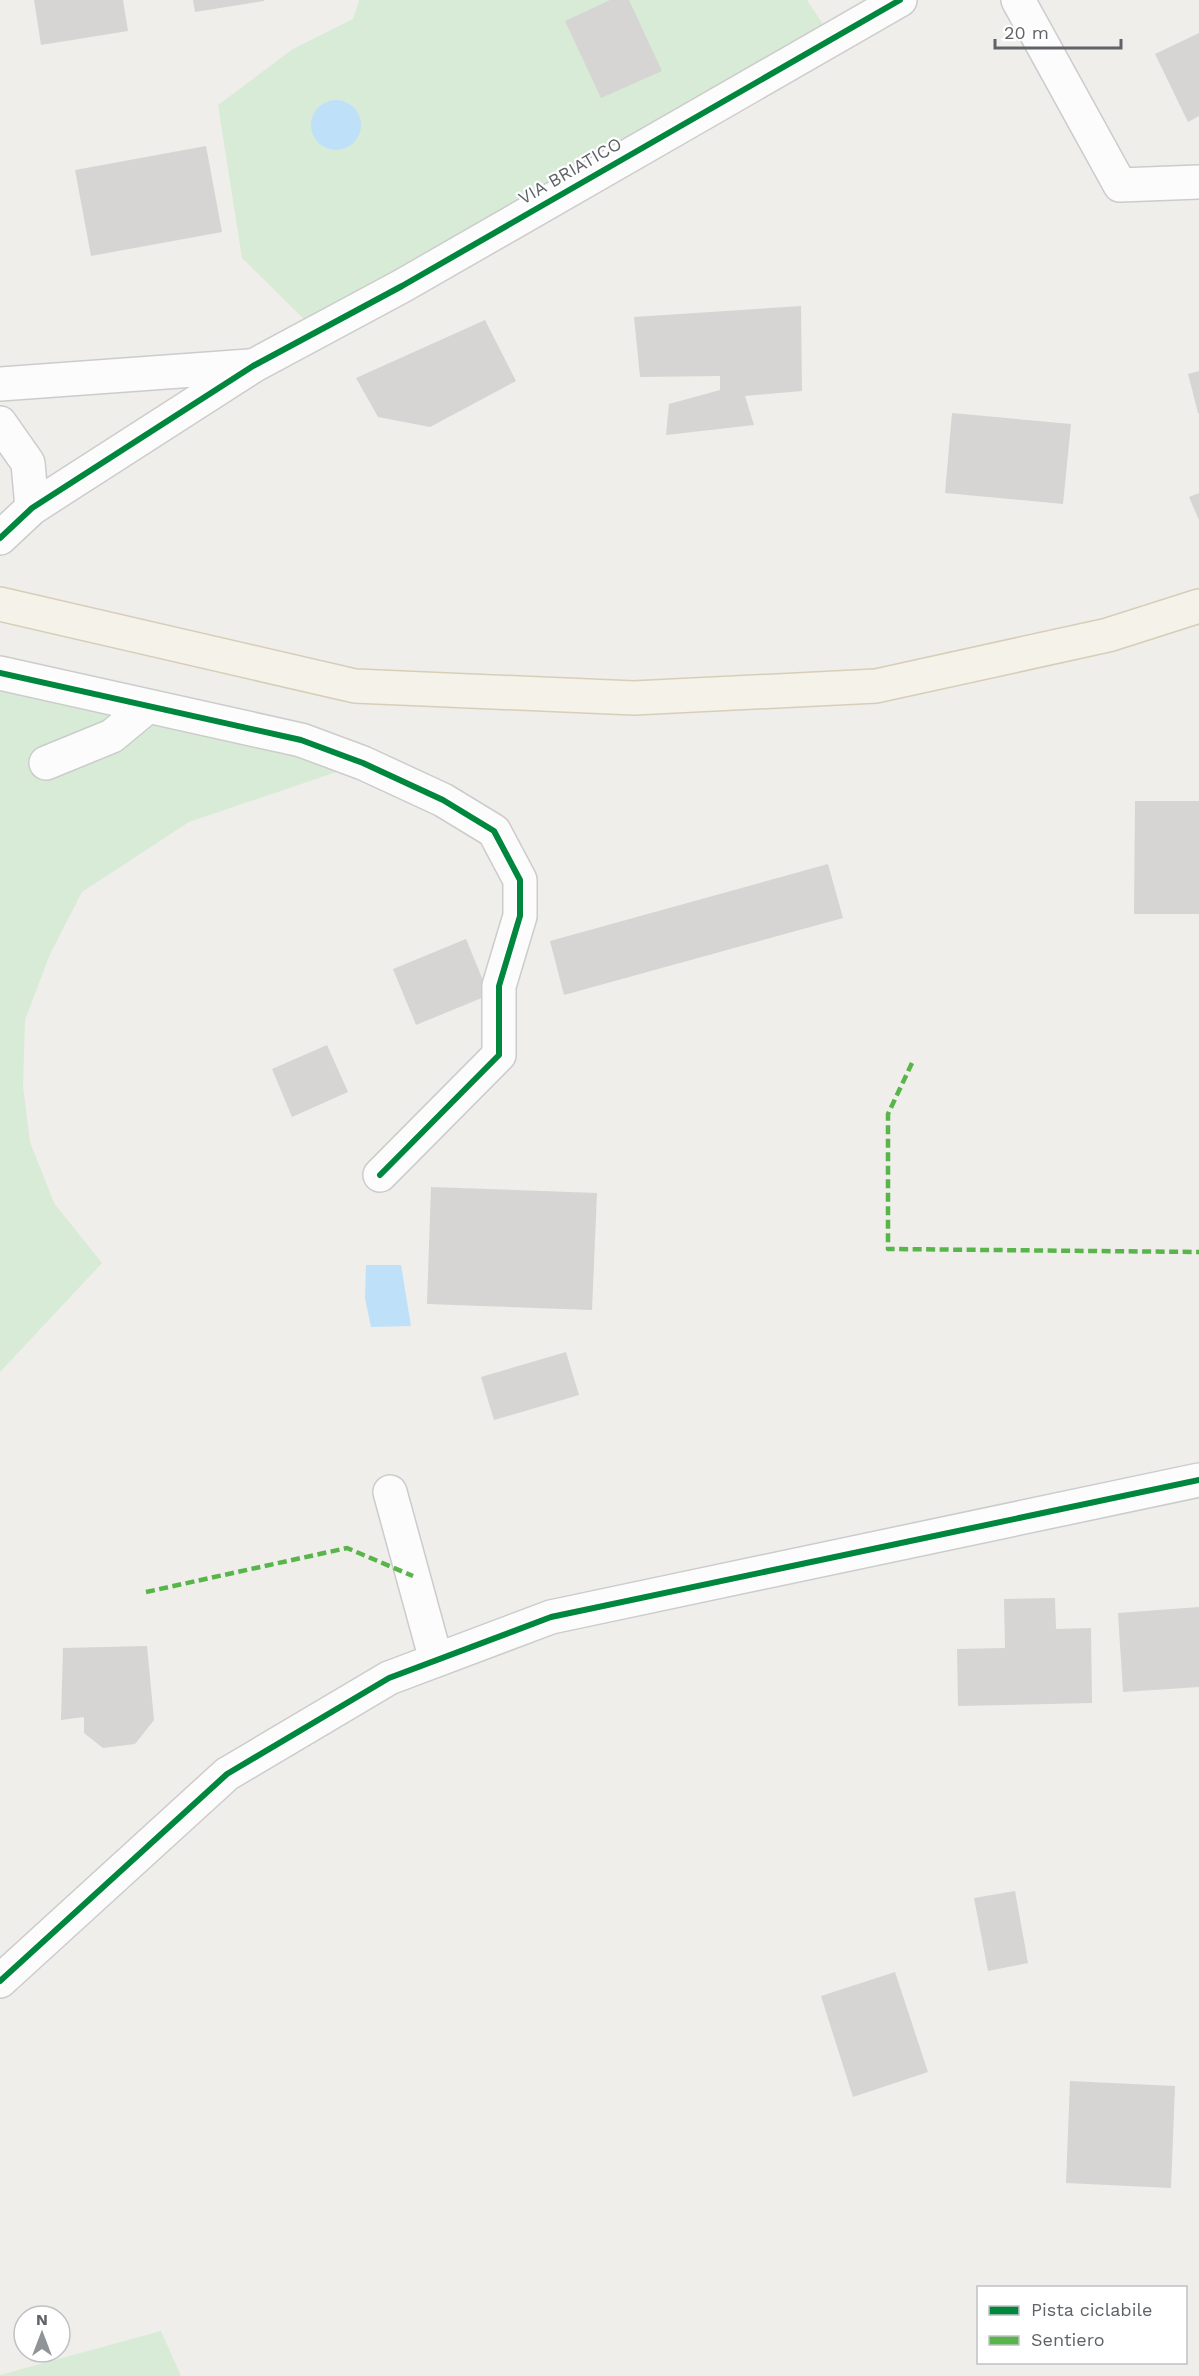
<svg xmlns="http://www.w3.org/2000/svg" width="1199" height="2376" font-family="'Work Sans',sans-serif">
	<style>
		.green { fill: #d8ebd6 }
		.water { fill: #bfe0f9 }
		.building { fill: #d6d5d3 }
		.lines { fill: none; stroke-linecap: round; stroke-linejoin: round }
		.minor-casing { stroke: #cbcccc; stroke-width: 36 }
		.major-casing { stroke: #d7ceb8; stroke-width: 36 }
		.minor { stroke: #fdfcfc; stroke-width: 33 }
		.major { stroke: #f4f2e9; stroke-width: 33 }
		.quiet { stroke: #58b549; stroke-width: 4.5; stroke-dasharray: 9 4.5; stroke-linecap: butt }
		.cycleway-casing { stroke: #fff; stroke-width: 10 }
		.cycleway { stroke: #00873e; stroke-width: 6 }
		.labels { text-anchor: middle; stroke-width: 4.5; stroke-linejoin: round; paint-order: stroke }
		.street-label { font-size: 18px; fill: #5f6368; stroke: #fff }
	</style>
	<rect width="100%" height="100%" fill="#efeeea"/>
	<!-- green -->
	<g class="green">
		<polygon points="359,0 807,0 832,38 315,330 242,258 218,105 293,49 353,19"/>
		<polygon points="0,673 363,763 189,822 82,892 50,954 25,1020 23,1086 30,1142 54,1203 102,1263 0,1372"/>
		<polygon points="161,2331 181,2376 0,2376 0,2375"/>
	</g>
	<!-- water -->
	<g class="water">
		<circle cx="336" cy="125" r="25"/>
		<polygon points="366,1265 401,1265 411,1326 371,1327 365,1298"/>
	</g>
	<!-- building -->
	<g class="building">
		<polygon points="34,0 123,0 128,31 41,45"/>
		<polygon points="193,0 264,0 264,1 195,12"/>
		<polygon points="610,0 629,0 662,71 601,98 565,21"/>
		<polygon points="1199,33 1199,116 1188,122 1155,54"/>
		<polygon points="206,146 222,232 91,256 75,170"/>
		<polygon points="801,306 802,391 745,396 754,425 666,435 669,404 720,390 720,376 640,377 634,317"/>
		<polygon points="485,320 516,381 430,427 378,417 356,378"/>
		<polygon points="1199,371 1199,413 1198,413 1188,374"/>
		<polygon points="952,413 1071,424 1063,504 945,493"/>
		<polygon points="1199,493 1199,520 1189,497"/>
		<polygon points="1135,801 1199,801 1199,914 1134,914"/>
		<polygon points="828,864 843,918 564,995 550,941"/>
		<polygon points="466,939 489,995 416,1025 393,969"/>
		<polygon points="327,1045 348,1092 292,1117 272,1069"/>
		<polygon points="431,1187 597,1193 592,1310 427,1304"/>
		<polygon points="566,1352 579,1395 494,1420 481,1377"/>
		<polygon points="1055,1598 1056,1629 1091,1628 1092,1703 958,1706 957,1649 1005,1648 1004,1599"/>
		<polygon points="1199,1607 1199,1687 1123,1692 1118,1613"/>
		<polygon points="147,1646 154,1720 135,1744 103,1748 84,1733 84,1717 61,1720 63,1648"/>
		<polygon points="1015,1891 1028,1963 988,1971 974,1898"/>
		<polygon points="895,1972 928,2072 853,2097 821,1996"/>
		<polygon points="1070,2081 1175,2086 1171,2188 1066,2183"/>
	</g>
	<g class="lines">
		<!-- minor casing -->
		<g class="minor-casing">
			<g id="minor">
				<polyline points="1018,0 1120,185 1199,182"/>
				<polyline points="0,384 249,366"/>
				<polyline points="0,423 28,463 32,508"/>
				<polyline points="0,538 32,508 253,366 402,286 900,0"/>
				<polyline points="0,673 301,740 363,763 443,800 494,831 520,880 520,916 499,986 499,1055 380,1175"/>
				<polyline points="46,763 112,736 147,707"/>
				<polyline points="390,1492 436,1660"/>
				<polyline points="0,1981 227,1774 389,1678 551,1617 1199,1480"/>
			</g>
		</g>
		<!-- major casing -->
		<g class="major-casing">
			<polyline id="major" points="0,604 355,686 634,698 876,686 1108,635 1199,606"/>
		</g>
		<!-- minor -->
		<use href="#minor" class="minor"/>
		<!-- major -->
		<use href="#major" class="major"/>
		<!-- quiet -->
		<g class="quiet">
			<polyline points="912,1063 888,1114 888,1249 1199,1252"/>
			<polyline points="146,1592 347,1548 413,1576"/>
		</g>
		<!-- cycleway casing -->
		<g class="cycleway-casing">
			<g id="cycleway">
				<polyline points="0,538 32,508 253,366 402,286 900,0"/>
				<polyline points="0,673 301,740 363,763 443,800 494,831 520,880 520,916 499,986 499,1055 380,1175"/>
				<polyline points="0,1981 227,1774 389,1678 551,1617 1199,1480"/>
			</g>
		</g>
		<!-- cycleway -->
		<use href="#cycleway" class="cycleway"/>
	</g>
	<g class="labels">
		<!-- street labels -->
		<g class="street-label">
			<text transform="translate(570 171) rotate(-30)" y="6">VIA BRIATICO</text>
		</g>
	</g>
	<!-- legend -->
	<rect x="977" y="2286" width="210" height="78" fill="#ffffff" stroke="#bfc1c3" stroke-width="1.5"/>
	<rect x="989" y="2306" width="30" height="9" fill="#00873e" stroke="#bfc1c3" stroke-width="1.5"/>
	<text x="1031" y="2316" font-size="18" fill="#5f6368">Pista ciclabile</text>
	<rect x="989" y="2336" width="30" height="9" fill="#58b549" stroke="#bfc1c3" stroke-width="1.5"/>
	<text x="1031" y="2346" font-size="18" fill="#5f6368">Sentiero</text>
	<!-- north arrow -->
	<g transform="translate(42 2334)"><circle r="28" fill="#ffffff" stroke="#bfc1c3" stroke-width="1.5"/>
	<path d="M0-4.5L10 22L0 15L-10 22Z" fill="#919496"/>
	<text y="-9" font-size="16" font-weight="bold" text-anchor="middle" fill="#5f6368">N</text>
	</g>
	<!-- scale -->
	<path d="M995 39v9h126v-9" fill="none" stroke="#5f6368" stroke-width="3"/>
	<text x="1004" y="39" font-size="18" fill="#5f6368" stroke="#ffffff" stroke-width="4.5" paint-order="stroke">20 m</text>
</svg>
